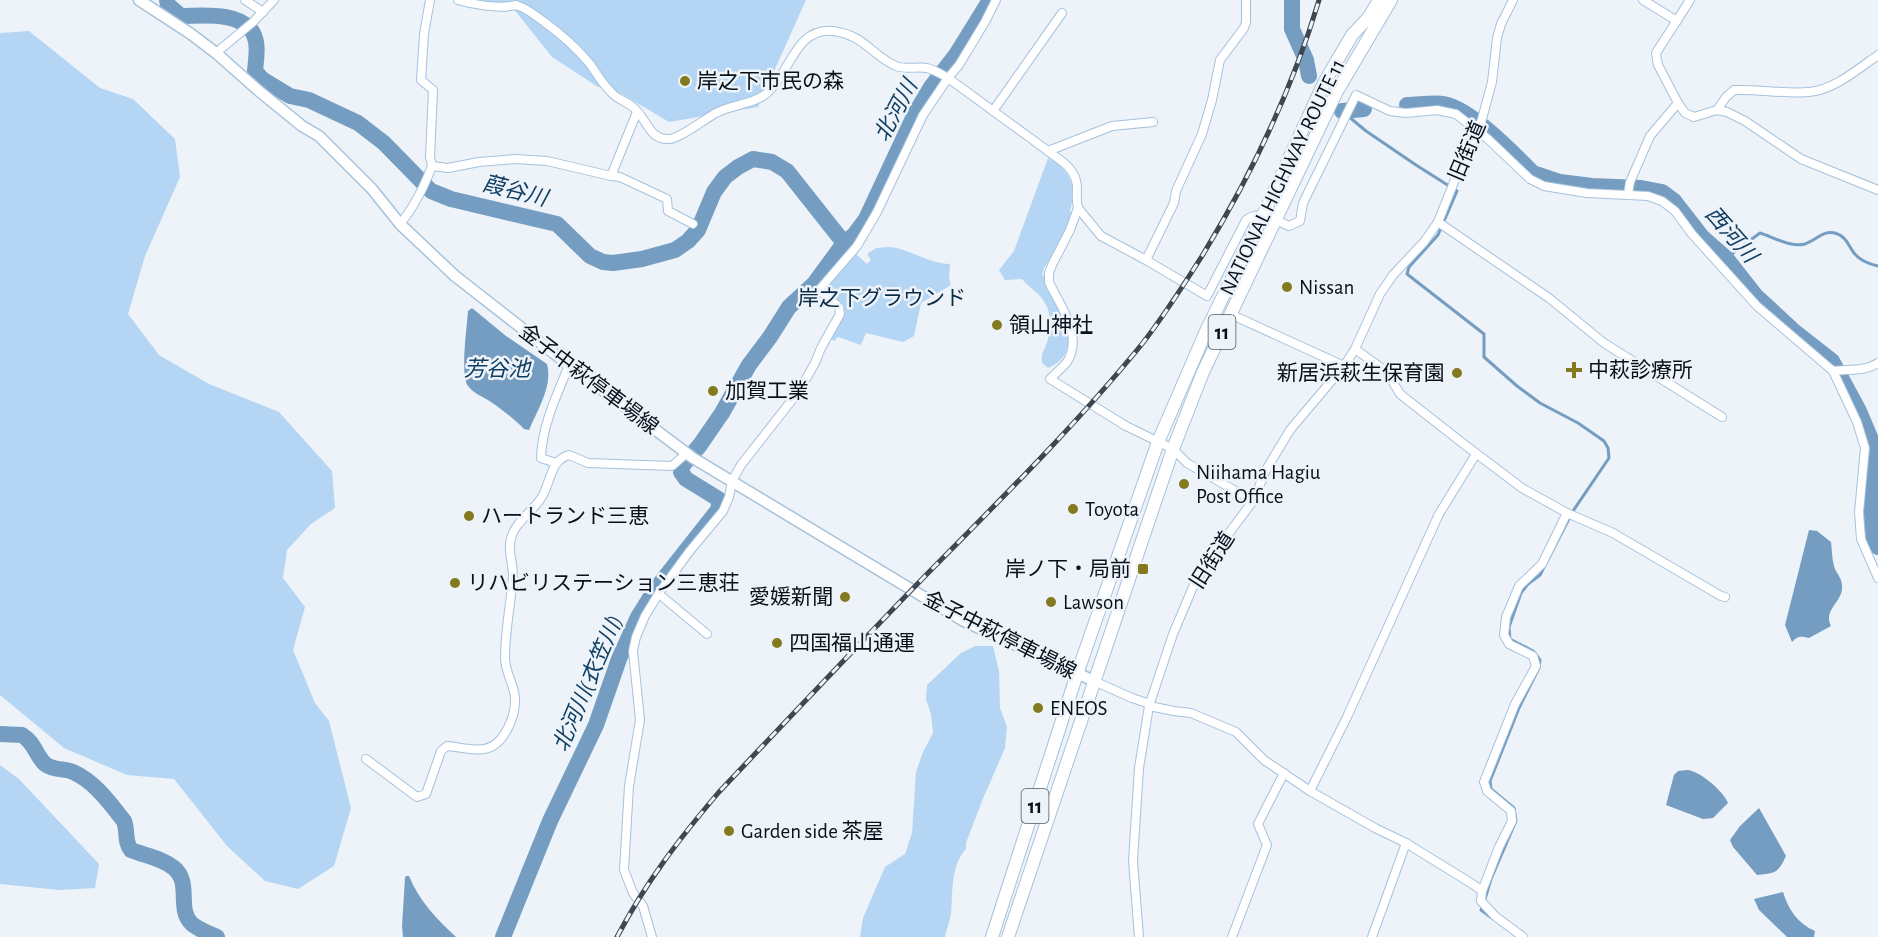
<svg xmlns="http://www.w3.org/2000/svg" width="1878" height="937" font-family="'Alegreya Sans','Noto Sans JP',sans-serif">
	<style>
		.green { fill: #b4d6f4 }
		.water { fill: #749dc1 }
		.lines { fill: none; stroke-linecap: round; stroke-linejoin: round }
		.stream { stroke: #749dc1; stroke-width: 3 }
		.river { stroke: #749dc1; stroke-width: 16 }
		.minor-casing { stroke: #a5c2dc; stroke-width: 10 }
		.secondary-casing { stroke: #a5c2dc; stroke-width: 13 }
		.trunk-casing { stroke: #a5c2dc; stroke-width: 14 }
		.minor { stroke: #fff; stroke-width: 8 }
		.secondary { stroke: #fff; stroke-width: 10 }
		.trunk { stroke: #fff; stroke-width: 12 }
		.rail-casing { stroke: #3f4850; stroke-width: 5 }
		.rail { stroke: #edf3f9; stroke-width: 3; stroke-dasharray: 9; stroke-linecap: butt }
		.poi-dot { fill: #83791e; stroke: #edf3f9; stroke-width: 2 }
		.labels { text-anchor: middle; stroke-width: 5; stroke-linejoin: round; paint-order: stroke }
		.shield { fill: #edf3f9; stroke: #4c555d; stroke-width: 1.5 }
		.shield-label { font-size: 20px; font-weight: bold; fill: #07111a }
		.poi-label { font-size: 21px; fill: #07111a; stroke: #edf3f9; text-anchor: start }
		.street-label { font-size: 21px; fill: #07111a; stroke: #edf3f9 }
		.park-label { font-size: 21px; fill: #0b2b45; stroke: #edf3f9 }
		.water-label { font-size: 22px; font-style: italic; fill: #103f63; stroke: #edf3f9 }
	</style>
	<rect width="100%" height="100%" fill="#edf3f9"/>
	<!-- green -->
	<g class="green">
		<polygon points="475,0 806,0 758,107 669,122 605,84 598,87 552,57 513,8"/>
		<polygon points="29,31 100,88 133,99 175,139 180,177 145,256 128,314 159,355 209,384 279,412 332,471 335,508 311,524 287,550 283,578 305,607 293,650 315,703 329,721 351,808 334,866 298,889 265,881 227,846 174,779 127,775 64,748 0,695 0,33"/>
		<path d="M1048,158c23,14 29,26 22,53l3,4 -6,15 -23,38 -2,7 3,1c7,28 47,72 3,92l-6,-5c-1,-11 1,-9 4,-18 5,-12 6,-31 -1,-42 -4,-9 -16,-15 -23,-24l-17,1 -6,-10 15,-19z"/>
		<path d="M888,247c22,1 40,17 62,17l-1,14 2,7 -30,18 -7,33 -11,6 -37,-9 -5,12 -23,-8 -4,4 -3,-2 14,-26 -2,-9 -18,-15 1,-3 30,-32 11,10 4,-4 -4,-6 9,-6z"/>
		<path d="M975,646h18l6,25 1,37 7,19 -2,21 -23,53 -16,42v6c-16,17 -13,44 -15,65 -1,8 -5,15 -6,23h-85l3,-19 22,-51 20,-13 7,-21 4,-61 7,-20 10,-19 -2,-19 -5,-15 1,-14 34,-32z"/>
		<polygon points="0,765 19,779 99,864 95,888 59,890 0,884"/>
	</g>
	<!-- water -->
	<g class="water">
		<path d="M472,308l34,28 41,28c6,22 -9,45 -18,66l-5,-1c-10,-10 -20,-18 -33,-27 -7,-5 -17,-8 -23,-16 -8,-11 -1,-59 0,-75z"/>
		<path d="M1809,530l8,1 14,11c1,8 1,17 3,24 2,8 9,12 8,22 0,14 -19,22 -11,38l-22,12c-9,-2 -11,-2 -17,4l-7,-17z"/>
		<path d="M1688,770c13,2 35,21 40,33l-15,15 -10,1 -37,-14 8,-30 4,-4z"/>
		<path d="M1759,808l27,48c-8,17 -10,17 -29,19l-24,-28 -3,-7 10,-14z"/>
		<path d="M406,876h3c10,25 28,43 47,61h-53l-1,-11 3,-48z"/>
		<path d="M1783,892c5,17 15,32 32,39l-1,6h-27l-28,-27 -5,-11z"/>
	</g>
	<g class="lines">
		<!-- stream -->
		<g class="stream">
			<polyline points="1342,111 1366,131 1416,165 1457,191 1438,235 1409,267 1407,274 1484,334 1484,357 1517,386 1540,403 1578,423 1604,441 1608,448 1609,458 1573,511 1540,575 1528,584 1521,593 1509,627 1510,639 1533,651 1540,660 1539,668 1519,708 1490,781 1491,789 1514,808 1516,821 1491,879 1485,899"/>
			<path d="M1726,258l34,-25c13,4 32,15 45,11 12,-4 18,-14 30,-11 11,3 13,12 19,20 6,8 15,11 24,13"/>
			<polyline points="1483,906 1481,910 1492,918"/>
		</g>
		<!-- river -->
		<g class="river">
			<path d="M167,0l1,5 13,11c20,0 60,-5 72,17 6,11 3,26 2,38l7,8 28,17 19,4 49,23 26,20 47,48 20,8 106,25 33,32 13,6 10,1 29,-4 33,-9 13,-9 10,-11 16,-38 11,-15 13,-10 15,-8 19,3 15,9 57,72"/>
			<polyline points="1292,0 1292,29 1306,60 1309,76"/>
			<path d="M1407,105c11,0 26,-3 37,-1 27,5 69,49 89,69l27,9 32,4 49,2 21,4 12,9 28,36 24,21 29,37 40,37 37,29 27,50 13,31 3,19 -4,55 3,22 4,9"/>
			<polyline points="1342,111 1364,109"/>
			<path d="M0,734l22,1c13,8 14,21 23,29 9,7 19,4 28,8 21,9 37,31 51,49 4,10 0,20 7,29 15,6 31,8 43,18 18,15 2,41 18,56 7,6 17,9 25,13"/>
			<polyline points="503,937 550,821 596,725 619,659 638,617 655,590 718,510 720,500 686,479 681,472 683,465 700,445 722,413 749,365 770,337 789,307 814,284 844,243 854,235 866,219 916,112 931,87 956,55 990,0"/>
		</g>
		<!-- minor casing -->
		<g class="minor-casing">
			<g id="minor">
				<polyline points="245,0 263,12"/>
				<polyline points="430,0 424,34 421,80 433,90 430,157 432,166"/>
				<path d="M458,0c16,5 42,9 58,5 11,3 18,10 27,16 18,13 33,26 47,43 7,10 13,21 22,29 6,7 16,9 22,15 13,11 15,32 35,31 10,0 37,-21 47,-26 16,-9 37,-8 51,-20 23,-19 28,-66 66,-62 32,4 39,25 63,35 10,4 21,0 31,2 8,2 14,6 21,10l-25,37 -46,97 -20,34 -38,44 20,17 1,7 -19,34 -6,15 -16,28 -58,74 -9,16 -3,16 -6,14 -34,41 -30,41 -14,23 -9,21 -3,14 7,69 -11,66 -5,84 9,23 10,13 9,31"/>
				<polyline points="996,0 985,22 959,65 948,78 1048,151"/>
				<path d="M1246,0v22l-2,6 -24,32 -8,40 -10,34 -26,57 -2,12 -28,57 61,36 39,-76c13,-11 30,1 43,6l11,-5 3,-18 53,-108 34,16 16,2 31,-3 19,4 32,25 42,40 14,7 43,7 61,3 14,5 13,10 17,23 65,72 76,65c15,-2 31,1 45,-8"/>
				<polyline points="1643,0 1677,21"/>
				<polyline points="216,53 253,22 274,0"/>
				<polyline points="1678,103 1685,113 1694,117 1717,110 1727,112 1745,121 1801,159 1878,190"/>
				<path d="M1717,110l9,-13 8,-7c25,-1 50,4 75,2 25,-2 49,-23 69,-37"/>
				<polyline points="993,111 1062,13"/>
				<polyline points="611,176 620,177 667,199 668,211 693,224"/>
				<polyline points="1628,194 1630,182 1650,136 1678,103 1658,65 1656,53 1690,0"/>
				<path d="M1078,208l-8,22 -18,35 -3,8v9c11,24 35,53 18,80 -5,6 -12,12 -17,17l76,47 47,23 14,14 66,38"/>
				<polyline points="1438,222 1549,298 1604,343 1722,417"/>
				<path d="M400,224c15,-18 24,-37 32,-58l16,2 31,-6 36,-3 32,2 64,15 26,-64"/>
				<path d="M1146,260l-45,-24 -23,-28c-2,-7 -1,-13 -1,-20 0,-19 -16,-27 -29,-37l64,-25 41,-4"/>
				<polyline points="1230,314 1344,366"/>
				<polyline points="1355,349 1387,372 1400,394 1465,445 1522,488 1567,513 1613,533 1721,596 1725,597"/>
				<polyline points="1833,371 1857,422 1865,448 1859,512 1861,539 1878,578"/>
				<polyline points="1476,454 1439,514 1347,717 1310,791 1375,828 1406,843 1474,885 1482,891 1481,901 1495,916 1523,937"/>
				<path d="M556,463l-15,-5c1,-33 16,-63 28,-93"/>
				<polyline points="659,594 707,634"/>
				<polyline points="1094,681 1132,698 1150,704"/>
				<polyline points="1149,706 1174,711 1191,713 1236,732 1264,760 1310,791"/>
				<path d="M366,759l51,38 9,-3 15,-43 6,-5c12,1 26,5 37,3 20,-3 32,-33 31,-51 -1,-14 -10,-26 -10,-40 0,-28 6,-55 8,-82 0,-11 -4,-22 -3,-32 2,-22 24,-32 33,-49 8,-15 8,-35 26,-40l19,8 84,3 15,-13"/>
				<polyline points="1482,891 1499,847 1512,821 1511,811 1487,791 1484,782 1515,704 1536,666 1533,656 1509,644 1504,635 1506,617 1519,586 1542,564 1567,513"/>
				<polyline points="1139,937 1133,861 1139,768 1149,706 1173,634 1193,587 1208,561 1253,501 1266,470 1290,430 1344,366 1355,349 1380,294 1393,275 1424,242 1438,222 1454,182 1469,155 1482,119 1492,82 1497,38 1501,24 1513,0"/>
				<polyline points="1232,937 1267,845 1258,824 1284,773"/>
				<polyline points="1372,937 1406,843"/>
			</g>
		</g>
		<!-- secondary casing -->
		<g class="secondary-casing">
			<polyline id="secondary" points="139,0 191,34 216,53 259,91 302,126 319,136 372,189 400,224 455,276 569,365 693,458 962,620 1094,681"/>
		</g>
		<!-- trunk casing -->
		<g class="trunk-casing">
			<g id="trunk">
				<polyline points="992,937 1077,674 1158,442 1207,329 1263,215 1324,83 1352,35 1369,17 1379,0"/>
				<polyline points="1008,937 1173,449 1203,372 1336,93 1391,0"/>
			</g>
		</g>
		<!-- minor -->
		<use href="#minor" class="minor"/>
		<!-- secondary -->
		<use href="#secondary" class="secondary"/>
		<!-- trunk -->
		<use href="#trunk" class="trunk"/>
		<!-- rail casing -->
		<g class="rail-casing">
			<path id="rail" d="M617,937c29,-55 62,-98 102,-145 69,-73 139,-147 209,-219 73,-74 148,-148 214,-229 22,-28 41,-58 60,-88 49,-80 90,-166 117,-256"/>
		</g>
		<!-- rail -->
		<use href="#rail" class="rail"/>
	</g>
	<!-- markers -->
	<g class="poi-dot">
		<circle cx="685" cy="81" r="6"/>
		<circle cx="1287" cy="287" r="6"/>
		<circle cx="997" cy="325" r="6"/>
		<path d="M1571 361h6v6h6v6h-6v6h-6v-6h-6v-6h6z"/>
		<circle cx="1457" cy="373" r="6"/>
		<circle cx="713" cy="391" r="6"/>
		<circle cx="1184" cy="484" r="6"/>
		<circle cx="1073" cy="509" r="6"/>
		<circle cx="469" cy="516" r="6"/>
		<rect x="1137" y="563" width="12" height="12" rx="3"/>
		<circle cx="455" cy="583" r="6"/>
		<circle cx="845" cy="597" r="6"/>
		<circle cx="1051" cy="602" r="6"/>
		<circle cx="777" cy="643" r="6"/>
		<circle cx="1038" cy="708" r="6"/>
		<circle cx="729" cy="831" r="6"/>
	</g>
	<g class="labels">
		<!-- shield labels -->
		<g class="shield">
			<rect x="1208.5" y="315" width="27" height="34" rx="4.5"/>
			<rect x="1021.5" y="789" width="27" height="34" rx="4.5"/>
		</g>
		<g class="shield-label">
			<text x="1222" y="339">11</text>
			<text x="1035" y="813">11</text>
		</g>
		<!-- poi labels -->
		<g class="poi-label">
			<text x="697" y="88">岸之下市民の森</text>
			<text x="1299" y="294">Nissan</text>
			<text x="1009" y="332">領山神社</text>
			<text x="1588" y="377">中萩診療所</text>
			<text x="1445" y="380" text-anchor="end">新居浜萩生保育園</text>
			<text x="725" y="398">加賀工業</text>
			<text x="1196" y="479">Niihama Hagiu<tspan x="1196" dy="24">Post Office</tspan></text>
			<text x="1085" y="516">Toyota</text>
			<text x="481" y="523">ハートランド三恵</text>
			<text x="1131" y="576" text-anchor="end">岸ノ下・局前</text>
			<text x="467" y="590">リハビリステーション三恵荘</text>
			<text x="833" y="604" text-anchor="end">愛媛新聞</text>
			<text x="1063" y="609">Lawson</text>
			<text x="789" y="650">四国福山通運</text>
			<text x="1050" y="715">ENEOS</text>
			<text x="741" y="838">Garden side 茶屋</text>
		</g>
		<!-- street labels -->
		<g class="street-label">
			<text transform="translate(1467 151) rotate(-67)" y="7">旧街道</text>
			<text transform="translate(1282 177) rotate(-64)" y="7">NATIONAL HIGHWAY ROUTE 11</text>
			<text transform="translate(589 379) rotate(37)" y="7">金子中萩停車場線</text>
			<text transform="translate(1212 560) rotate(-57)" y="7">旧街道</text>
			<text transform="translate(1000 635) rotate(27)" y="7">金子中萩停車場線</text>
		</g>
		<!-- park labels -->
		<g class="park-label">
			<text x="882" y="305">岸之下グラウンド</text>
		</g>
		<!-- water labels -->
		<g class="water-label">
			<text transform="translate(895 110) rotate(-62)" y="8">北河川</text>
			<text transform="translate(515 190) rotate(14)" y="8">葭谷川</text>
			<text transform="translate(1732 234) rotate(49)" y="8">西河川</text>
			<text x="497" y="376">芳谷池</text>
			<text transform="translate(587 683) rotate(-67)" y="8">北河川(衣笠川)</text>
		</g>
	</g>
</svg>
